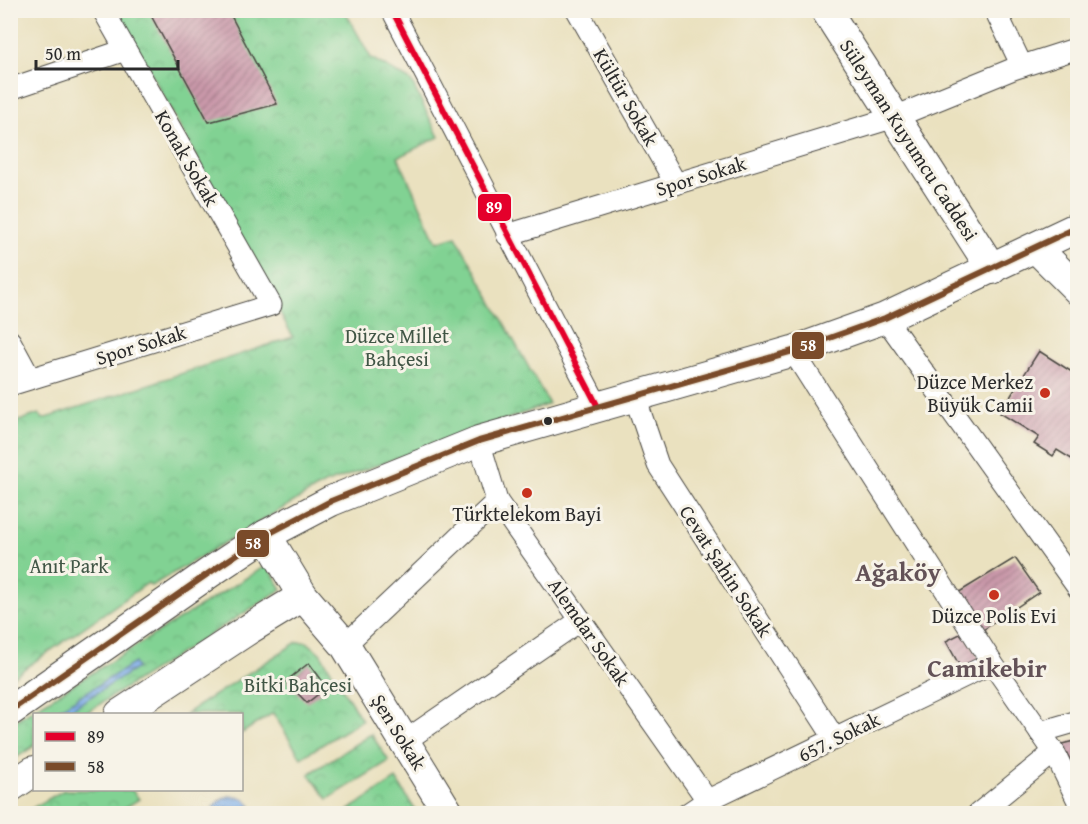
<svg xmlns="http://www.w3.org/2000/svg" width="1088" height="824" font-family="'Gentium Book Plus',serif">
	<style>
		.park { fill: url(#park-crowns); stroke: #567e5f; stroke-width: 1.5 }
		.water { fill: url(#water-rules); stroke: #566e8c; stroke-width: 1.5 }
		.building { fill: url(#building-hatch) }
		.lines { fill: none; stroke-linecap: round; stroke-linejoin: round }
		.street-casing { stroke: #484641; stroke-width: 23 }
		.secondary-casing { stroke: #484641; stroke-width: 32 }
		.street { stroke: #fff; stroke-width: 21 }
		.secondary { stroke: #fff; stroke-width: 30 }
		.bus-1-casing { stroke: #f7f3e8; stroke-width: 10 }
		.bus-2-casing { stroke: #f7f3e8; stroke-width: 10 }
		.bus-1 { stroke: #e4002b; stroke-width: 6 }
		.bus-2 { stroke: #7a4b2a; stroke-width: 6 }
		.poi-dot { fill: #c8321e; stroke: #f7f3e8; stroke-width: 2 }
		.bus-dot { fill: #2b2b2b; stroke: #f7f3e8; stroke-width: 2 }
		.labels { text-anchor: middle; stroke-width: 6; stroke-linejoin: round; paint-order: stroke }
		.street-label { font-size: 20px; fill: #2b2b2b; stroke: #f7f3e8 }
		.park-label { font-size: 20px; fill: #405545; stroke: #f7f3e8 }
		.poi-label { font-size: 20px; fill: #2b2b2b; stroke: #f7f3e8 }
		.district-label { font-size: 26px; font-weight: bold; fill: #635257; stroke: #f7f3e8 }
		.line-badge { stroke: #f7f3e8; stroke-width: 2 }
		.badge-label { font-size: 16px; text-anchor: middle; font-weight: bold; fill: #fff }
	</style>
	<defs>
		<pattern id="park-crowns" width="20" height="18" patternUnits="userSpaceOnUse" patternTransform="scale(1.5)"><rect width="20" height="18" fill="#81d293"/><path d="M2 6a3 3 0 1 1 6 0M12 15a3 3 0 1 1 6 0" fill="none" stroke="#70b47f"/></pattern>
		<pattern id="water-rules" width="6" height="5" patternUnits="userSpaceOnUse" patternTransform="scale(1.5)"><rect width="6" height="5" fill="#80b1ec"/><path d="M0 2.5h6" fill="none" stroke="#6990bf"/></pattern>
		<pattern id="building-hatch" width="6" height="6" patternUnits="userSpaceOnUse" patternTransform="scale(1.5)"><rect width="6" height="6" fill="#ca99aa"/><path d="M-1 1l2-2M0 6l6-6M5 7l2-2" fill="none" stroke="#a47d8b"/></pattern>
	</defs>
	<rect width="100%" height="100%" fill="#f7f3e8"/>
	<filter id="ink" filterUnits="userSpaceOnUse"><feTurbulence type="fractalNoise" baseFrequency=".0167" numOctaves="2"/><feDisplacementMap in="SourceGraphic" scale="12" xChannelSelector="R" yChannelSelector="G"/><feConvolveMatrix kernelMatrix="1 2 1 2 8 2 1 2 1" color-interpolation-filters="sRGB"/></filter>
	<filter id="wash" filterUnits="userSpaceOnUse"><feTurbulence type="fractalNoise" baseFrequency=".008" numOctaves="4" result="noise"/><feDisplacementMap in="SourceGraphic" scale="24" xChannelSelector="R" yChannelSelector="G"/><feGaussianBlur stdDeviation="1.35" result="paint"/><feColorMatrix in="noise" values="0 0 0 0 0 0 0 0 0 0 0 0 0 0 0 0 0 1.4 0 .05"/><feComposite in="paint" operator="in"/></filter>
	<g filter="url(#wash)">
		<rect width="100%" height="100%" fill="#eae1bf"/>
		<!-- park -->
		<g class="park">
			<polygon points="117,10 345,11 371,58 411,81 439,137 398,157 437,242 456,236 549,404 324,484 151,586 148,583 11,678 10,424 39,414 43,419 293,337"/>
			<polygon points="267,565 282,589 84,714 34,714 34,746 11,761 11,723"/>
			<polygon points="297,642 307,642 320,653 362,720 301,758 273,713 242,733 242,714 185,714"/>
			<polygon points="371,734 389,761 328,799 309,774"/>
			<polygon points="396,779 417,813 351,813 349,810"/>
			<polygon points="64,790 132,790 139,799 117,813 24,813"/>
		</g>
		<!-- water -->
		<g class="water">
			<polygon points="134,663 137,668 63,714 51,714"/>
			<path d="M229,796c13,0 22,5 24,17h-41l5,-11z"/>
		</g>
		<g id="blocks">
			<!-- building -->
			<g class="building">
				<polygon points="148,10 228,10 277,104 209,122"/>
				<polygon points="1039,351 1075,374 1078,371 1078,463 1057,450 1053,456 1034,444 1039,437 1000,413"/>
				<polygon points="1015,558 1039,592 980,632 956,594"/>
				<polygon points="964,632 981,661 962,670 946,641"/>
				<polygon points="309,663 327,687 307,703 286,681"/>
				<polygon points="1078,740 1078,775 1062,744"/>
				<polygon points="190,808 195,809 196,814 184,814"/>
			</g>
		</g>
	</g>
	<g filter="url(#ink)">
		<use href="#blocks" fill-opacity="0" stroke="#484641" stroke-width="1.5"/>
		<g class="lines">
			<!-- street casing -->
			<g class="street-casing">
				<g id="street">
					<polyline points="392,10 597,405"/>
					<polyline points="577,10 676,184"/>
					<polyline points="995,10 1022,66"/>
					<polyline points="10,89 125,50"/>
					<polyline points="507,235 895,117 1013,69 1078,48"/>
					<polyline points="885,318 1078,588"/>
					<polyline points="10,341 30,378"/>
					<polyline points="793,351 992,663 1054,752 1078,801"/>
					<polyline points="10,385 271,305 103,10"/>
					<polyline points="634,394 658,465 835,739"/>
					<polyline points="479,441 497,501 717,814"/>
					<polyline points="345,645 497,501"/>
					<polyline points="1040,732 1078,721"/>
					<polyline points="405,741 581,620"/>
					<polyline points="687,814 708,800 992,663"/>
					<polyline points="978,814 1054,752"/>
				</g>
			</g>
			<!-- secondary casing -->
			<g class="secondary-casing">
				<g id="secondary">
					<polyline points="826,10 992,269"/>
					<polyline points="1036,248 1078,290"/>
					<polyline points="266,535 303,596 345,645 449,814"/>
					<polyline points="10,711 209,573 266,535 331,501 479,441 793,351 885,318 1078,227"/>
					<polyline points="120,714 249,629 303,596"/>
					<polyline points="10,787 34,771"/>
				</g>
			</g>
			<!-- street -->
			<use href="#street" class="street"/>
			<!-- secondary -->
			<use href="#secondary" class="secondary"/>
			<!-- bus-1 casing -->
			<g class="bus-1-casing">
				<polyline id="bus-1" points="392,10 597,405"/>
			</g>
			<!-- bus-2 casing -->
			<g class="bus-2-casing">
				<polyline id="bus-2" points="10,711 209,573 266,535 331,501 479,441 793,351 885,318 1078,227"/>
			</g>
			<!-- bus-1 -->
			<use href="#bus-1" class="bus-1"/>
			<!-- bus-2 -->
			<use href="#bus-2" class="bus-2"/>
		</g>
	</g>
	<!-- markers -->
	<g class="poi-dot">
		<circle cx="1045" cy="393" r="6"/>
		<circle cx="527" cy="493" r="6"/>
		<circle cx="994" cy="595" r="6"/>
	</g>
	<circle class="bus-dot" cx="548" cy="421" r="5"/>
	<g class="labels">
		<!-- street labels -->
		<g class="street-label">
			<text transform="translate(626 97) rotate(60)" y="7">Kültür Sokak</text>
			<text transform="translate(909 140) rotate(57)" y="7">Süleyman Kuyumcu Caddesi</text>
			<text transform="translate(187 158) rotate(60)" y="7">Konak Sokak</text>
			<text transform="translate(701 176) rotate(-17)" y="7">Spor Sokak</text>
			<text transform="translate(141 345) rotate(-17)" y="7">Spor Sokak</text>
			<text transform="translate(726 571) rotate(57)" y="7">Cevat Şahin Sokak</text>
			<text transform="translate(589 632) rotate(55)" y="7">Alemdar Sokak</text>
			<text transform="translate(399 732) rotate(58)" y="7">Şen Sokak</text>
			<text transform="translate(839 737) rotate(-26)" y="7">657. Sokak</text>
		</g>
		<!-- park labels -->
		<g class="park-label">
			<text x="397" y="343">Düzce Millet<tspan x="397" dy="23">Bahçesi</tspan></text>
			<text x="69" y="573">Anıt Park</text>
			<text x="298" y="692">Bitki Bahçesi</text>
		</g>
		<!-- poi labels -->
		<g class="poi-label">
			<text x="1033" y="389" text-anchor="end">Düzce Merkez<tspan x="1033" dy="23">Büyük Camii</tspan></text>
			<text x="527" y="521">Türktelekom Bayi</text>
			<text x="994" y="623">Düzce Polis Evi</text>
		</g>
		<!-- district labels -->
		<g class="district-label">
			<text x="898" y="581">Ağaköy</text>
			<text x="987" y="677">Camikebir</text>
		</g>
	</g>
	<g class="line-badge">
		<rect x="477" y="193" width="35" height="29" rx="6" fill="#e4002b"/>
		<rect x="791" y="331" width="34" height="29" rx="6" fill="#7a4b2a"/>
		<rect x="236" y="529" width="34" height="29" rx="6" fill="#7a4b2a"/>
	</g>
	<g class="badge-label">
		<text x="494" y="213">89</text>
		<text x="808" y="351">58</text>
		<text x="253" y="549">58</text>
	</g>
	<!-- margin -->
	<rect width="1088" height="824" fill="none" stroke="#f7f3e8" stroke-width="36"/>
	<!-- legend -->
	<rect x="33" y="713" width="210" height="78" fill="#f7f3e8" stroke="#a5a39c" stroke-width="1.5"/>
	<rect x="45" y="732" width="30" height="9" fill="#e4002b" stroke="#a5a39c" stroke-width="1.5"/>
	<text x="87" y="743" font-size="18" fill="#2b2b2b">89</text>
	<rect x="45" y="762" width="30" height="9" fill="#7a4b2a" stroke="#a5a39c" stroke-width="1.5"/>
	<text x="87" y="773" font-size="18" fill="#2b2b2b">58</text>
	<!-- scale -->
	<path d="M36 60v9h142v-9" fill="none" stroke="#2b2b2b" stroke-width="3"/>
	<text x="45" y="60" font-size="18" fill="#2b2b2b" stroke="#f7f3e8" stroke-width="4.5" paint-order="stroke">50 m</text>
</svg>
